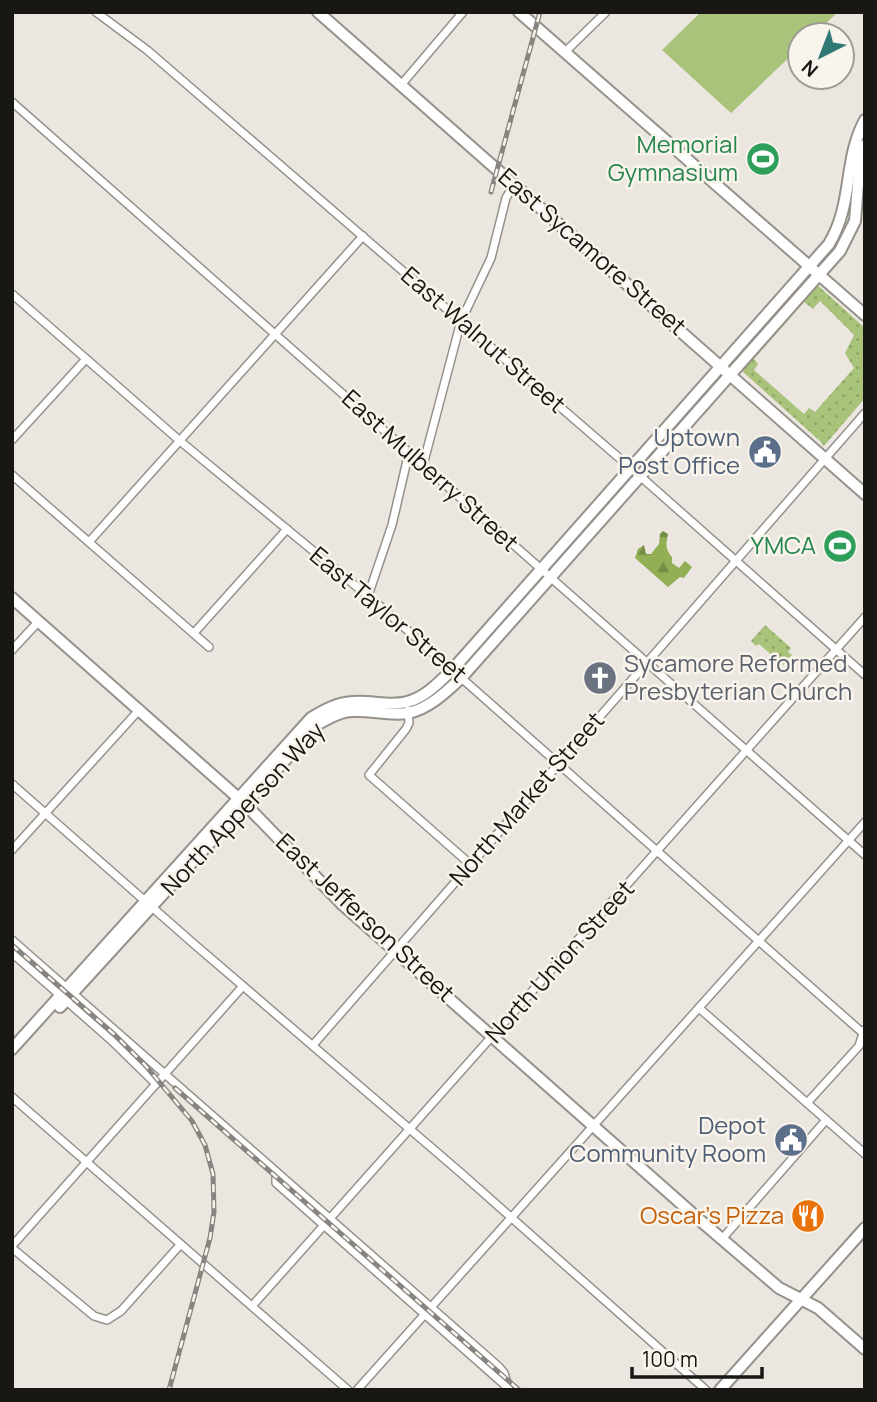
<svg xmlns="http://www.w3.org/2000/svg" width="877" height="1402" font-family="Manrope,sans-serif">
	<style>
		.grass { fill: url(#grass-dots); fill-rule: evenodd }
		.forest { fill: url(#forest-firs) }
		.park { fill: #a9c37b }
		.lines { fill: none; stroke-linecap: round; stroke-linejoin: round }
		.street-casing { stroke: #96918b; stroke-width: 10 }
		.secondary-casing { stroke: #96918b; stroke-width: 14 }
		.street { stroke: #fff; stroke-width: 7 }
		.secondary { stroke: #fff; stroke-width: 10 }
		.rail-casing { stroke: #888580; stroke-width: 5 }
		.rail { stroke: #f9f4ec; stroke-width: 2.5; stroke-dasharray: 8; stroke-linecap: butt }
		.labels { text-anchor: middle; stroke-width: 5; stroke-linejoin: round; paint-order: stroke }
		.leisure-label { font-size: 24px; fill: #27864d; stroke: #f9f4ec; text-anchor: end }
		.street-label { font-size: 24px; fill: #181714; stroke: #f9f4ec }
		.service-label { font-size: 24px; fill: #4e5e75; stroke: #f9f4ec; text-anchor: end }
		.worship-label { font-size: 24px; fill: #5b616d; stroke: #f9f4ec; text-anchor: start }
		.food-label { font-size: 24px; fill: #c56008; stroke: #f9f4ec; text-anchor: end }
	</style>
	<defs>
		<pattern id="grass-dots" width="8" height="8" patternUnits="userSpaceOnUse" patternTransform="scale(1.75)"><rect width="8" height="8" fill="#a9c37b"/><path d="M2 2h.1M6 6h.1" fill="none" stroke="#91a769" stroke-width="1.8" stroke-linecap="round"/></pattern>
		<pattern id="forest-firs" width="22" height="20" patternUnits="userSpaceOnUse" patternTransform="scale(1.75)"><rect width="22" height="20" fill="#92af55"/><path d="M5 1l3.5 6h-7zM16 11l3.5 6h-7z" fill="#768d45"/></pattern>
	</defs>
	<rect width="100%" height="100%" fill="#ebe6df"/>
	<!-- grass -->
	<g class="grass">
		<path d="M816,284l49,44v70l-41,48 -4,-5 -77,-69 -2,-4zM820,301l34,34 -9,18 9,15 -39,44 -6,-4 -5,6 -50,-44 4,-6 -4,-5 50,-57 9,7z"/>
		<polygon points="765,625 791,648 788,652 792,655 783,665 759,644 756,646 751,641"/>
	</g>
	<!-- forest -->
	<path class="forest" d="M663,531l5,3c-2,10 -3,15 4,23v6l7,5 6,-7 7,6 -8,11 -4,-1 -12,10 -33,-29 3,-9 6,-4 2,9h5l8,-10 1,-10z"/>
	<!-- park -->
	<polygon class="park" points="701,12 838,12 813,35 800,35 800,47 731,113 662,50"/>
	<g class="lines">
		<!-- street casing -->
		<g class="street-casing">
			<g id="street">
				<polyline points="96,12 147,50 640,476 865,675"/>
				<polyline points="565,52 606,12"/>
				<polyline points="401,85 463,12"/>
				<polyline points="12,102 865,855"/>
				<polyline points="12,294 180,441 380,606 865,1035"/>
				<polyline points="12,440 86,359"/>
				<polyline points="423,465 461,321 491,258 506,198 515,183"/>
				<polyline points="12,475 209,647"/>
				<polyline points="89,542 363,236"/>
				<polyline points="368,596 392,525 409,452"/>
				<polyline points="194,633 287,529"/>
				<polyline points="12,650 39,621"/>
				<polyline points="408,710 409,723 406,729 369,775 470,864"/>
				<polyline points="12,784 194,944 461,1173 706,1390"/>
				<polyline points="12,850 140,709"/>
				<polyline points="12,940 499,1367 504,1373 509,1389"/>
				<polyline points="12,953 111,1040 156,1084"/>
				<polyline points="699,1008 865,1154"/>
				<polyline points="313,1045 865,413"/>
				<polyline points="12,1097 348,1390"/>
				<polyline points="807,1103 859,1046 864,1030"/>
				<polyline points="276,1178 276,1183 507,1387"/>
				<polyline points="722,1239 826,1120"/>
				<polyline points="12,1246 243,986"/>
				<polyline points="12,1248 94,1316 107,1320 121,1311 180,1245"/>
				<polyline points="253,1305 865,617"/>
				<polyline points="357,1390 865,822"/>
			</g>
		</g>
		<!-- secondary casing -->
		<g class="secondary-casing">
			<g id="secondary">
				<polyline points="318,12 865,494"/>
				<polyline points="519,12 865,315"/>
				<polyline points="12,598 244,803 343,905 702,1222 779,1288 818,1308 865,1349"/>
				<path d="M60,1007l258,-283c11,-6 23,-13 35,-13 19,-1 36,5 55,2 21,-4 39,-22 54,-36l378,-426 15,-30 5,-61 5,-15"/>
				<path d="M12,1049l299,-331c13,-8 26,-15 41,-16 20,-2 42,6 61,-2 16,-6 28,-20 40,-31l376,-425c25,-42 14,-84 36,-124"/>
				<polyline points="720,1390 865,1228"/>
			</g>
		</g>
		<!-- street -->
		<use href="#street" class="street"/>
		<!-- secondary -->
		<use href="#secondary" class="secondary"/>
		<!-- rail casing -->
		<g class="rail-casing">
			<g id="rail">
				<polyline points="491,192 540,12"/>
				<polyline points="12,945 115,1035 145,1065 192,1121 205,1145 213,1174 214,1212 210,1238 169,1390"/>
				<polyline points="175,1088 519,1390"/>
			</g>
		</g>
		<!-- rail -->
		<use href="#rail" class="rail"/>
	</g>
	<!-- icons -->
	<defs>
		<g id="stadium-disc" transform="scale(1.75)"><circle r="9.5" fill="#2e9e5b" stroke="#f9f4ec"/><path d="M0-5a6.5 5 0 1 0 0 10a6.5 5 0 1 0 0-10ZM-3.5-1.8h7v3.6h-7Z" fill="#fff"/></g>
		<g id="civic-disc" transform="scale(1.75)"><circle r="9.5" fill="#5c6f8a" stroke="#f9f4ec"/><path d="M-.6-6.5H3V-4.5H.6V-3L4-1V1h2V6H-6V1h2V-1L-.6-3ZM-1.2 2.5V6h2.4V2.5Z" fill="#fff"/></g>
		<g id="church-disc" transform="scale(1.75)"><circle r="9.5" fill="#6b7280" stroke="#f9f4ec"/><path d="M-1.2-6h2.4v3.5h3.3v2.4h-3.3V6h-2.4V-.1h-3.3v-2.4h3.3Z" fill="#fff"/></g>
		<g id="restaurant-disc" transform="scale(1.75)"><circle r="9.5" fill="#e8710a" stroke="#f9f4ec"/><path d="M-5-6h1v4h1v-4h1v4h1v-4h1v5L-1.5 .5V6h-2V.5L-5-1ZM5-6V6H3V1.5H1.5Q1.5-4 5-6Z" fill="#fff"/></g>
	</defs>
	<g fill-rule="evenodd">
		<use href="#stadium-disc" x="763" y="159"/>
		<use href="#civic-disc" x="765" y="452"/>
		<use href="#stadium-disc" x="840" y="546"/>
		<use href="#church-disc" x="600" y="678"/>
		<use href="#civic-disc" x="791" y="1140"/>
		<use href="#restaurant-disc" x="808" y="1216"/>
	</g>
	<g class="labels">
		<!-- leisure labels -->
		<g class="leisure-label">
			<text x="738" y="153">Memorial<tspan x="738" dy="28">Gymnasium</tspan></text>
			<text x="816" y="554">YMCA</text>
		</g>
		<!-- street labels -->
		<g class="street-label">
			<text transform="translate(592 252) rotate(41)" y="8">East Sycamore Street</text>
			<text transform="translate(483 340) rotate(41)" y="8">East Walnut Street</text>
			<text transform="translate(430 471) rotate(42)" y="8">East Mulberry Street</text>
			<text transform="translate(388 615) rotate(40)" y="8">East Taylor Street</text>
			<text transform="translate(527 799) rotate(-49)" y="8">North Market Street</text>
			<text transform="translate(243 809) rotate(-47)" y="8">North Apperson Way</text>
			<text transform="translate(365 918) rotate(43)" y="8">East Jefferson Street</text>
			<text transform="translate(560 962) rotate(-48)" y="8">North Union Street</text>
		</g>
		<!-- service labels -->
		<g class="service-label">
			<text x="740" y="446">Uptown<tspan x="740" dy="28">Post Office</tspan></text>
			<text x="766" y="1134">Depot<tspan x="766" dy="28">Community Room</tspan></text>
		</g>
		<!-- worship labels -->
		<g class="worship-label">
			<text x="624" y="672">Sycamore Reformed<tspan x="624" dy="28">Presbyterian Church</tspan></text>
		</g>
		<!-- food labels -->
		<g class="food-label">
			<text x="784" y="1224">Oscar's Pizza</text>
		</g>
	</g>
	<!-- border -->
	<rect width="877" height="1402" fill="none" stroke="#181714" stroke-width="28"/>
	<!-- north arrow -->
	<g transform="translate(821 56) rotate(222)"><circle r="33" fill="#f9f4ec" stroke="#9f9c96" stroke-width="2"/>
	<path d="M0-5L12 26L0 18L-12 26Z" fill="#317974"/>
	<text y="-10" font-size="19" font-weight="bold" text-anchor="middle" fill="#181714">N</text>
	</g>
	<!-- scale -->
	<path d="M632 1367v10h130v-10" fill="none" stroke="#181714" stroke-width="3.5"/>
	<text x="642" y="1367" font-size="21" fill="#181714" stroke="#f9f4ec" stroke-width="5" paint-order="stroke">100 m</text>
</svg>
